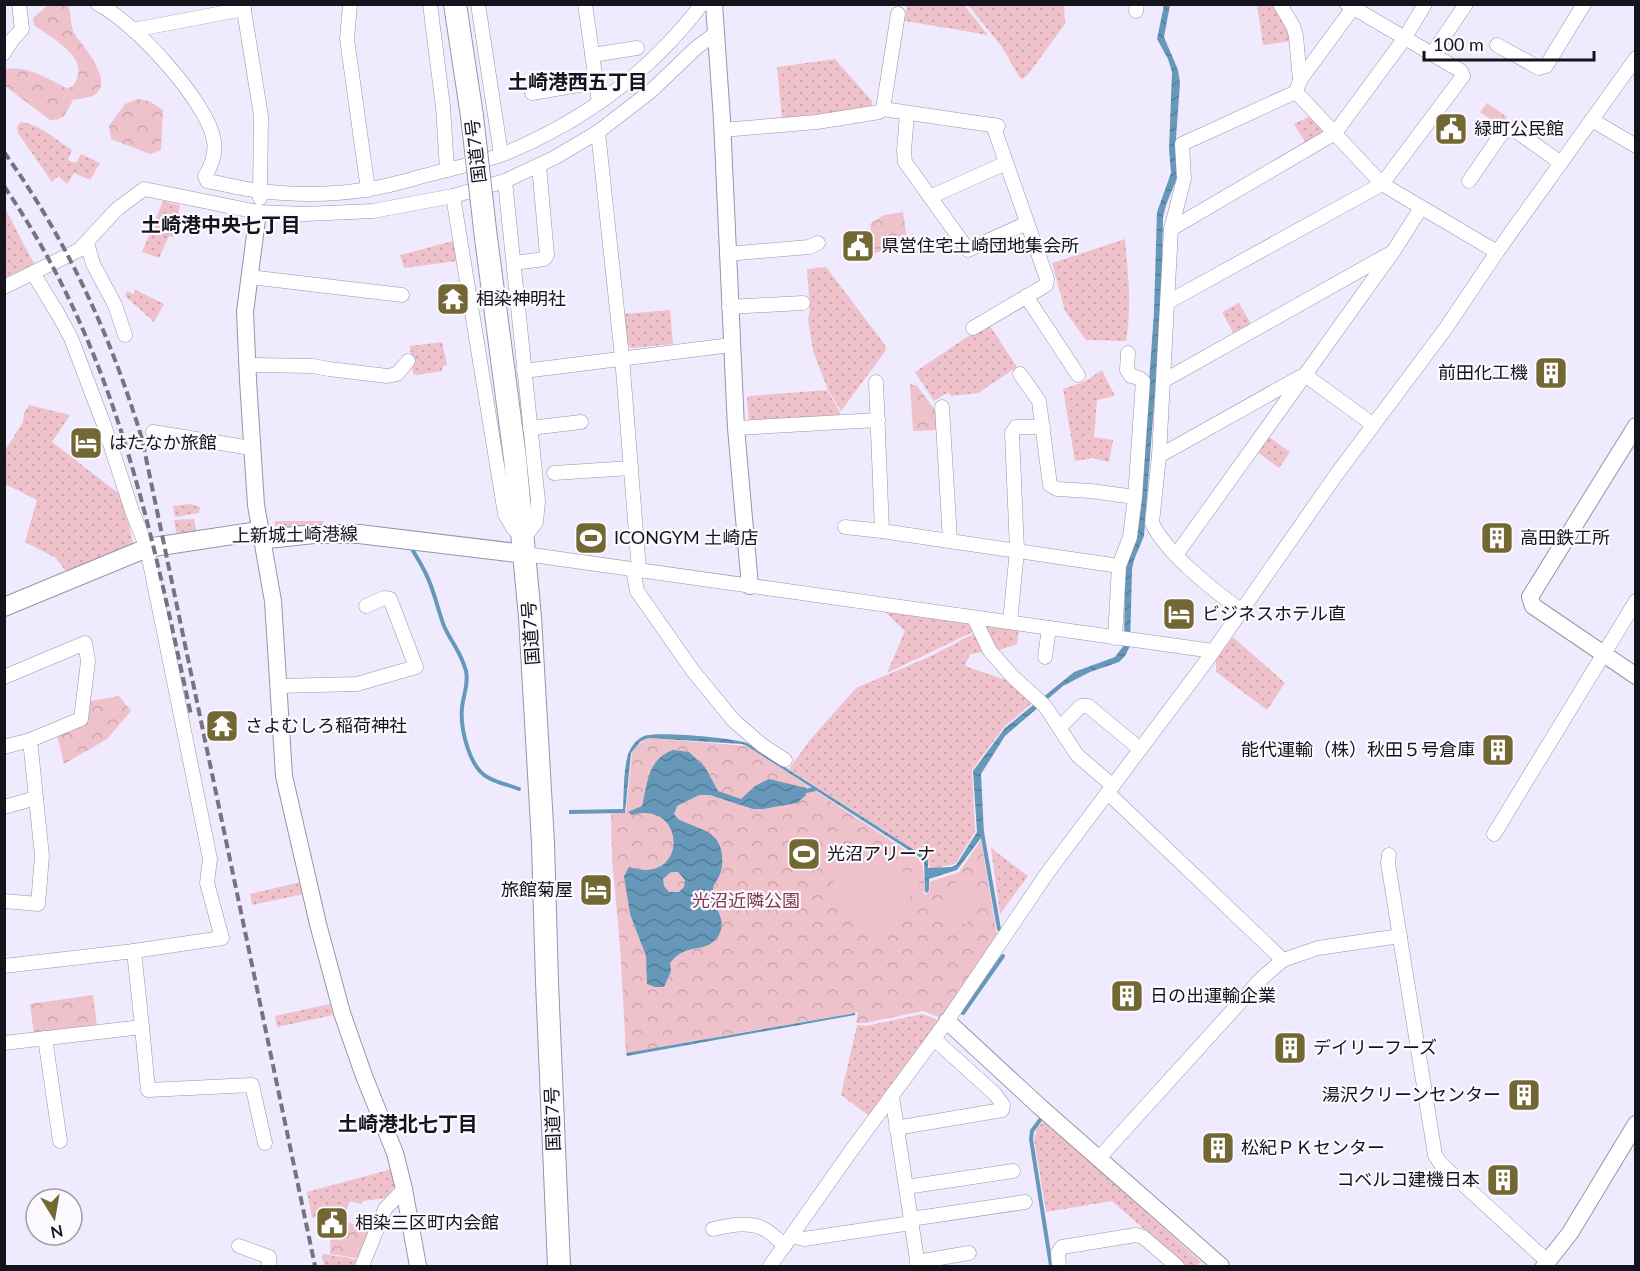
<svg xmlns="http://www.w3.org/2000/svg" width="1640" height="1271" font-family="Lato,'Noto Sans JP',sans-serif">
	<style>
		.grass { fill: url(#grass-dots) }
		.forest { fill: url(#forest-crowns) }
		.pitch { fill: #efc1cb }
		.water { fill: url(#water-waves); fill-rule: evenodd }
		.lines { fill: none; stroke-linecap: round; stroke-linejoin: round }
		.stream { stroke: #6699b9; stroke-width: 4 }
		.minor-casing { stroke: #9a93aa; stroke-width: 15 }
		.tertiary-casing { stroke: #9a93aa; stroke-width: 18 }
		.secondary-casing { stroke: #9a93aa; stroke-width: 20 }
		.trunk-casing { stroke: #9a93aa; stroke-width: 24 }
		.minor { stroke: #fff; stroke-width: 14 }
		.tertiary { stroke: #fff; stroke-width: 16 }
		.secondary { stroke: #fff; stroke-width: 18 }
		.trunk { stroke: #fff; stroke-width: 22 }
		.rail { stroke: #777381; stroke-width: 4; stroke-dasharray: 9 4.5; stroke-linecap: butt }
		.trunk-bridge-casing { stroke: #9a93aa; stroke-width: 24; stroke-linecap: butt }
		.trunk-bridge { stroke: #fff; stroke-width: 22 }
		.labels { text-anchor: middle; stroke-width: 4.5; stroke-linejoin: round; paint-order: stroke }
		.poi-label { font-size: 18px; fill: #15131b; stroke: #fcfaff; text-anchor: start }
		.street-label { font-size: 18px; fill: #15131b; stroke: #fcfaff }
		.park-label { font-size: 18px; fill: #823950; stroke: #fcfaff }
		.neighbourhood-label { font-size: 20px; font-weight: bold; fill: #15131b; stroke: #fcfaff }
	</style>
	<defs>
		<pattern id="grass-dots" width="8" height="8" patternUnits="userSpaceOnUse" patternTransform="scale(1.5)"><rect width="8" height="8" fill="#efc1cb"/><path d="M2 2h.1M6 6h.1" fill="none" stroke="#cca5ae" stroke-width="1.8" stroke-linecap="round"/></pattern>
		<pattern id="forest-crowns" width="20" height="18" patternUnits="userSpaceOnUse" patternTransform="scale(1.5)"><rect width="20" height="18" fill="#efc1cb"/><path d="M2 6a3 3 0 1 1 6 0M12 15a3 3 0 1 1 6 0" fill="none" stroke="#cca5ae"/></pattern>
		<pattern id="water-waves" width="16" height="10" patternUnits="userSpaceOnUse" patternTransform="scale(1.5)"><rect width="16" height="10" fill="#6699b9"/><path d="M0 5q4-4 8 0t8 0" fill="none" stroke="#537c96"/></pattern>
	</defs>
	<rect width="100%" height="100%" fill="#f0eafe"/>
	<!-- grass -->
	<g class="grass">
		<polygon points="907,5 964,5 988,35 905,21"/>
		<polygon points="968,5 1064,5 1065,24 1029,73 1023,79 1020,78 1002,47"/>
		<polygon points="1257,5 1275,5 1291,32 1293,41 1263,45"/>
		<polygon points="835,59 872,101 872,107 782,119 777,67"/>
		<polygon points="1310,116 1328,134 1307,145 1294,124"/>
		<path d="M20,122c18,1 38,19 52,28l-4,10 8,3 5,-9 19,9 -10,17 -16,-7 -7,11 -9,-8 -6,6 -34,-49 -1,-6z"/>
		<polygon points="163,201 180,205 174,237 169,236 159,258 142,252"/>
		<polygon points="5,208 34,264 5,278 4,278"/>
		<path d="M1125,239c3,34 7,69 1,102l-40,-1 -21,-29 -13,-48z"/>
		<polygon points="453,241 457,261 404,268 400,255"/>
		<polygon points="826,267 885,345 886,350 841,411 828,390 813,351 808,320 810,309 807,269"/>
		<polygon points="136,290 164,304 154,322 125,296 127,291 133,294"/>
		<polygon points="1239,303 1252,326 1235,336 1222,312"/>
		<polygon points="670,310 673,344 632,348 626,344 623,314"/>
		<polygon points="988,323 1017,367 978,393 951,396 948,392 934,401 915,372"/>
		<polygon points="442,342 447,365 443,366 442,371 417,375 413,374 410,346"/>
		<polygon points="1102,370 1115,396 1097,400 1094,437 1113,440 1109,462 1093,458 1075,461 1063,389 1084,382"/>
		<polygon points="827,390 840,412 840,417 749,422 747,398 750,396"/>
		<polygon points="29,405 70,415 52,442 122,496 134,547 67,573 56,558 25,542 37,500 5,484 4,452 23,422 24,413"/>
		<polygon points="1269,437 1290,452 1279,468 1257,452"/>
		<polygon points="190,504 200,507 199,513 175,517 173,506"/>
		<polygon points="194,519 197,534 177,537 174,520"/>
		<polygon points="275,521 323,521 323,528 294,529 275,526"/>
		<polygon points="884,611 972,623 975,631 887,673 905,631"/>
		<polygon points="983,625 1019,630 1017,644 994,652"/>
		<polygon points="975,633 985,652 970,654 965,666 1009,681 1032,703 1004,727 972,770 975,832 955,864 931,869 929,868 928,859 922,855 789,769 810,740 856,688 929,657"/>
		<polygon points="1233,637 1285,683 1267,710 1216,672 1216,660"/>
		<polygon points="991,848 1028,876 1000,914"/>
		<polygon points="301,882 304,894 252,905 250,894"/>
		<polygon points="330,1004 333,1015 277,1027 275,1016"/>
		<polygon points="922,1014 941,1021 874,1112 868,1115 841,1095 857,1025 866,1026"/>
		<polygon points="1045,1120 1201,1262 1196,1266 1186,1266 1112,1201 1046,1212 1034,1139 1037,1128"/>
		<polygon points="392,1169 396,1184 385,1198 363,1201 361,1204 350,1201 344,1217 312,1218 307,1192"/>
		<polygon points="324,1254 361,1260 359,1266 324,1266 322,1256"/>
	</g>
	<!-- forest -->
	<g class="forest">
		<path d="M48,5h20c4,10 1,21 8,31 9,13 41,49 16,60 -6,2 -13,3 -19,4 -7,12 -7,20 -23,20l-45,-34 1,-17c21,-4 42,10 60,19l6,-1c23,-28 -19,-47 -38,-62l-1,-7z"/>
		<polygon points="137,99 149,101 163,110 161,150 150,154 111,139 109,126 125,104"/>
		<polygon points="1487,103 1507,117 1500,126 1480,112"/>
		<polygon points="903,212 909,252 897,254 896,249 874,253 870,224 884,215"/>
		<polygon points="910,384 917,386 940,417 941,430 913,431"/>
		<polygon points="119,696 131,711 107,739 64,764 57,734 86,721 90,701"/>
		<polygon points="648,738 747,746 922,861 925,890 923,892 926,895 930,890 929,882 959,872 981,840 998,941 943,1019 923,1011 865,1023 856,1023 858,1012 626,1053 620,945 612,859 611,814 626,812 632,754 634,748"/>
		<polygon points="93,995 97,1026 34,1035 30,1004"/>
		<polygon points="346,1222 372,1230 362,1259 330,1254 331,1230 345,1230"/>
	</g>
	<!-- pitch -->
	<g class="pitch">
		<polygon points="861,842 920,883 879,940 822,899"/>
		<polygon points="956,882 983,901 966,925 938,906"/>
	</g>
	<!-- water -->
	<g class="water">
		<path d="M1164,5h6l-6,32 14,33 2,13 -4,55 3,35 -13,32 -3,12 -2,96 -17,223 -10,24 -2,9 -2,77 -5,10 -6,6 -29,10 -27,14 -58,50 -24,38 3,60 -27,36 -28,9v11l-2,3 -2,-1 -1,-32 -177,-114 -5,-2 -94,-6 -8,4 -9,11 -6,60 -56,1v-4l54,-1c1,-16 0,-48 8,-61 3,-5 8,-10 13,-12 15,-5 88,2 103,7l175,112 6,5v8l23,-1 5,-2 21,-33 -4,-61 32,-43 69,-56 41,-15 9,-12 1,-71 21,-149 8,-113 3,-100 14,-39 -2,-24 3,-77 -4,-13 -11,-20z"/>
		<path d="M673,750l16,2 16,15 13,24 23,8 14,-13 14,-7 37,9v7l-9,8 -34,6h-10l-43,-14h-11l-22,11 -3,8 4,5c11,6 29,10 37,19 8,8 9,26 5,36 -2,6 -7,9 -7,16 -1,19 17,30 4,48 -13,16 -31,4 -47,25l1,8 -7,16h-9l-8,-3 -1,-28 -16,-42 -6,-38 5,-9c60,20 58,-68 3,-52l-4,-3 14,-6c6,-24 5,-46 31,-56zM671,872h7l7,8 -1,7 -5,5h-10l-5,-6 -1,-7z"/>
		<polygon points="855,1013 855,1015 627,1056 626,1053"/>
	</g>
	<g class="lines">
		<!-- stream -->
		<g class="stream">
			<path d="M412,549c7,12 15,24 19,37 5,13 8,27 13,40 7,16 17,26 22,45 3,13 -3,24 -4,37 -2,19 7,61 27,70 9,5 20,7 30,11"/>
			<polyline points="806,791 815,789"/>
			<polyline points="982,832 999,929"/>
			<polyline points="963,1013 1003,956"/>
			<polyline points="1040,1120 1032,1131 1031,1139 1051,1266"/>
		</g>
		<!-- minor casing -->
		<g class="minor-casing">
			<g id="minor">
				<path d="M98,4c35,17 110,98 116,137 2,13 -2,24 -9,35l2,5c17,3 35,8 53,10 35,4 75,4 109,-2 21,-3 42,-10 62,-15 23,-6 47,-11 70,-19 80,-32 149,-83 201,-151"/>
				<polyline points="243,4 261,116 260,198"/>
				<polyline points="350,4 347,39 368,190"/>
				<polyline points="430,4 443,107 447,170"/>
				<polyline points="478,4 501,154"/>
				<polyline points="585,4 599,103"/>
				<polyline points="1280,4 1293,26 1296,36 1300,80"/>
				<polyline points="1347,4 1432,54 1466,4"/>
				<polyline points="1136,11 1137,4"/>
				<polyline points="133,30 244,9"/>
				<polyline points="1497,45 1539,68 1546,66 1584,4"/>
				<polyline points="4,53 12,40 22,29 19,4"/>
				<polyline points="592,55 637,48"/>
				<polyline points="1296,92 1300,80 1353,8"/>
				<polyline points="532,93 596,82"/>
				<polyline points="883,109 998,126"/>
				<polyline points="907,114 904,151 905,162 968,250 1027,223"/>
				<polyline points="1592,120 1636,146"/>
				<polyline points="722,130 817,122 879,112 883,109 898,14"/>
				<polyline points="598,132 622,357 639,570"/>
				<polyline points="1469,181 1502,133 1513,129 1561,163"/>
				<polyline points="453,196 505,514 513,528 524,538 536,522 538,501 505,181"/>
				<polyline points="930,197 1006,163"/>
				<polyline points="1171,229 1335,133 1404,39 1425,4"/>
				<polyline points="87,243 93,264 115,305 125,335"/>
				<polyline points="727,254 809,247 818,243"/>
				<polyline points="514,263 544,259 547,255 539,165"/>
				<polyline points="33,273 58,314 71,338 104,425 132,511 147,548 210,859 207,883 222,938 134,951"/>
				<polyline points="250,277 402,295"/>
				<polyline points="4,287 79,250 117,209 144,189 258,212 305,214 373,211 453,196 505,181 554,158 598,132 651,91 696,48 716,33"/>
				<polyline points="1026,296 1078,375"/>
				<polyline points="1168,302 1382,184 1463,76 1461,71 1432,54"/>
				<polyline points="729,307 803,303"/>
				<polyline points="973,328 1046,285 1047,279 993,125"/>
				<polyline points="247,365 313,366 329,369 387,376 397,374 408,361"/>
				<polyline points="524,371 731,345"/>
				<polyline points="1020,374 1039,401 1050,485 1057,489 1091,491 1135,497"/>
				<polyline points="1305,375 1372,424"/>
				<polyline points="1163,381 1389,254"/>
				<polyline points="876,382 882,531 1119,566"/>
				<polyline points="942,407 950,540"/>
				<polyline points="530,428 581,422"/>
				<polyline points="736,428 878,420"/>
				<polyline points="153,432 251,448"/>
				<polyline points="1159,456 1300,377"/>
				<polyline points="554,473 631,468"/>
				<polyline points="845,527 882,531"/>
				<polyline points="525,554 1213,651"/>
				<polyline points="1176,555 1393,252 1421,208"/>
				<polyline points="633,569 637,591 693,671 734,721 762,745 785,760"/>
				<path d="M1242,611c-28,-20 -76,-58 -90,-88l7,-67 12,-227 13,-50 -2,-35 114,-52 86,92 115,68"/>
				<polyline points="974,618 990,651 1014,678 1045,706 1077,755 1113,786"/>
				<polyline points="1010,622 1017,550 1012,433 1016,427 1043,427"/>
				<polyline points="1115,638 1119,566 1130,537 1135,497 1143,381 1139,378 1131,376 1127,370 1128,353"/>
				<polyline points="1045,657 1049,628"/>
				<polyline points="4,677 85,643 88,661 81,719 30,740 42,856 38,904 4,901"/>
				<polyline points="279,686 357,684 416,667 390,599 384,598 366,606"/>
				<polyline points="1063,724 1081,706 1088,706 1140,749"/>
				<polyline points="4,747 30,740"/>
				<polyline points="1108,793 1283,960"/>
				<polyline points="4,807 36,798"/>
				<polyline points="1494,834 1636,601"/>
				<polyline points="1389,855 1388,863 1435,1155 1441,1164 1548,1262"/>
				<polyline points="4,966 134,951 142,1027 4,1043"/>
				<polyline points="142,1027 148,1090 252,1085 265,1143"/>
				<polyline points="45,1038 60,1141"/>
				<polyline points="892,1096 918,1266"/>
				<polyline points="896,1128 1002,1110 1003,1105 995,1094 934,1039"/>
				<polyline points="1099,1158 1262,978 1283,960 1318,948 1400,936"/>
				<polyline points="906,1187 1013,1171"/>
				<polyline points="911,1219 1025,1202"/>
				<path d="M713,1229c15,-3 34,-8 49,-1 8,3 16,12 23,18"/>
				<polyline points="792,1236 804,1239 911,1223"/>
				<polyline points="239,1246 269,1257 269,1266"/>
				<polyline points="917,1262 969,1253"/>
				<polyline points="362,1266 385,1209 404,1189"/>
				<polyline points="770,1266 851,1151 947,1021 1048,872 1205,663 1336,475 1446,328 1497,252 1636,58"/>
				<polyline points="1059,1266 1058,1253 1062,1247 1136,1235 1143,1237 1177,1266"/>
			</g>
		</g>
		<!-- tertiary casing -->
		<g class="tertiary-casing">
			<g id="tertiary">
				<polyline points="714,4 722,120 736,428 750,586"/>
				<polyline points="258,212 245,312 248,380 256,505 273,601 284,776 318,924 342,1013 364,1076 395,1153 404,1189 418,1266"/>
				<polyline points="1636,426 1530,597 1533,606 1636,676"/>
				<polyline points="947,1021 1039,1106 1221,1266"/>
				<polyline points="1544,1266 1570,1233 1636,1124"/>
			</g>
		</g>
		<!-- secondary casing -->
		<g class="secondary-casing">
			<polyline id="secondary" points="4,607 147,548 252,532 268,539 314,534 359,534 525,554"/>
		</g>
		<!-- trunk casing -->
		<g class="trunk-casing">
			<g id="trunk">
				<polyline points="455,4 472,116"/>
				<polyline points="486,238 515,458 530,617 543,843 547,982 559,1266"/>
			</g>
		</g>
		<!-- minor -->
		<use href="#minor" class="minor"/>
		<!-- tertiary -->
		<use href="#tertiary" class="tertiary"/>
		<!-- secondary -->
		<use href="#secondary" class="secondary"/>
		<!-- trunk -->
		<use href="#trunk" class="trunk"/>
		<!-- rail -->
		<g class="rail">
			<path d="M4,152c63,88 107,184 138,287l173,827"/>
			<path d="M4,186c112,164 146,339 187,529"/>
		</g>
		<!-- trunk-bridge casing -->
		<g class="trunk-bridge-casing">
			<polyline id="trunk-bridge" points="472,116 486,238"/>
		</g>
		<!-- trunk-bridge -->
		<use href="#trunk-bridge" class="trunk-bridge"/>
	</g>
	<!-- icons -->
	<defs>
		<g id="civic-square" transform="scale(1.725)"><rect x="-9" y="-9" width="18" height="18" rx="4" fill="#736834" stroke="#fcfaff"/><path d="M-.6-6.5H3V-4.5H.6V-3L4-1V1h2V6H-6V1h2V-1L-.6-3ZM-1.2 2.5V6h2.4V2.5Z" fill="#fff"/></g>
		<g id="temple-square" transform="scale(1.725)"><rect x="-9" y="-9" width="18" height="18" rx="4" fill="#736834" stroke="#fcfaff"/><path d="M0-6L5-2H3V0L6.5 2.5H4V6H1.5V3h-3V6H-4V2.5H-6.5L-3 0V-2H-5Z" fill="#fff"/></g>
		<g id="building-square" transform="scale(1.725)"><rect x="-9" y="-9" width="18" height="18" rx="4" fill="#736834" stroke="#fcfaff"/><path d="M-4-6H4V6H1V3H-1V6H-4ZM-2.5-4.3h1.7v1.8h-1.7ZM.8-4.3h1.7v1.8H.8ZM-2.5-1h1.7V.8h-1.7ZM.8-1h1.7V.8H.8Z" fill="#fff"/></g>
		<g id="hotel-square" transform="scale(1.725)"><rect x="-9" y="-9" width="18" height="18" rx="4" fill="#736834" stroke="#fcfaff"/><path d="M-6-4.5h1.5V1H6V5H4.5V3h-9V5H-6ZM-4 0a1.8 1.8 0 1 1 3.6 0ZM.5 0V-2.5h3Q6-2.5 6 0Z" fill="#fff"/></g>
		<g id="stadium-square" transform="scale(1.725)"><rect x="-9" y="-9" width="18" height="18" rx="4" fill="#736834" stroke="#fcfaff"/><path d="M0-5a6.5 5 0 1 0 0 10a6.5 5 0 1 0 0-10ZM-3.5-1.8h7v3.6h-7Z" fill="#fff"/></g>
	</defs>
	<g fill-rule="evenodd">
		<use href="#civic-square" x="1451" y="129"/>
		<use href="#civic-square" x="858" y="246"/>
		<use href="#temple-square" x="453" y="299"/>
		<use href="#building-square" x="1551" y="373"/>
		<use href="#hotel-square" x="86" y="443"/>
		<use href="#stadium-square" x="591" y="538"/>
		<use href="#building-square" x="1497" y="538"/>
		<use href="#hotel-square" x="1179" y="614"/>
		<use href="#temple-square" x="222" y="726"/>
		<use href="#building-square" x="1498" y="750"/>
		<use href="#stadium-square" x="804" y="854"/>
		<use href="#hotel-square" x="596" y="890"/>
		<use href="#building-square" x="1127" y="996"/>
		<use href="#building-square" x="1290" y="1048"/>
		<use href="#building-square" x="1524" y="1095"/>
		<use href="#building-square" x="1218" y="1148"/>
		<use href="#building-square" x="1503" y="1180"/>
		<use href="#civic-square" x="332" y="1223"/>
	</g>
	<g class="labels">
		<!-- poi labels -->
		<g class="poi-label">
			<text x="1474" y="135">緑町公民館</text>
			<text x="881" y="252">県営住宅土崎団地集会所</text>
			<text x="476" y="305">相染神明社</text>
			<text x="1528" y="379" text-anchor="end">前田化工機</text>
			<text x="109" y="449">はたなか旅館</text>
			<text x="614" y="544">ICONGYM 土崎店</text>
			<text x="1520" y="544">高田鉄工所</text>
			<text x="1202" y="620">ビジネスホテル直</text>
			<text x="245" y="732">さよむしろ稲荷神社</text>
			<text x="1475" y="756" text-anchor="end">能代運輸（株）秋田５号倉庫</text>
			<text x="827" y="860">光沼アリーナ</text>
			<text x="573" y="896" text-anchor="end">旅館菊屋</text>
			<text x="1150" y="1002">日の出運輸企業</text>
			<text x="1313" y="1054">デイリーフーズ</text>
			<text x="1501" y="1101" text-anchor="end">湯沢クリーンセンター</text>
			<text x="1241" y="1154">松紀ＰＫセンター</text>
			<text x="1480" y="1186" text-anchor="end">コベルコ建機日本</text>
			<text x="355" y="1229">相染三区町内会館</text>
		</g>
		<!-- street labels -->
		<g class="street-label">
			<text transform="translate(476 151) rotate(-97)" y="6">国道7号</text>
			<text transform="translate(295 535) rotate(-1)" y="6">上新城土崎港線</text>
			<text transform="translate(531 633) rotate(-94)" y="6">国道7号</text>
			<text transform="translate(553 1119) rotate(-92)" y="6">国道7号</text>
		</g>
		<!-- park labels -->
		<g class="park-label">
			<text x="746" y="907">光沼近隣公園</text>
		</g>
		<!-- neighbourhood labels -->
		<g class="neighbourhood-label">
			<text x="578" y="89">土崎港西五丁目</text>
			<text x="221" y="232">土崎港中央七丁目</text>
			<text x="408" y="1131">土崎港北七丁目</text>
		</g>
	</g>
	<!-- border -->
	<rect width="1640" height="1271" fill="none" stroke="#15131b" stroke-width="12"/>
	<!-- north arrow -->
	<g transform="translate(54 1217) rotate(169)"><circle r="28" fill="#fcfaff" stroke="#a09ea4" stroke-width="1.5"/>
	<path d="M0-4.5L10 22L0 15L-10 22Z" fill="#736834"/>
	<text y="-9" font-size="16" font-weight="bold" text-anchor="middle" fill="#15131b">N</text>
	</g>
	<!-- scale -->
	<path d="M1424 51v9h170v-9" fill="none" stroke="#15131b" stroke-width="3"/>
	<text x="1433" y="51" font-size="18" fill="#15131b" stroke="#fcfaff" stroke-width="4.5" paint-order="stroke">100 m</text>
</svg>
